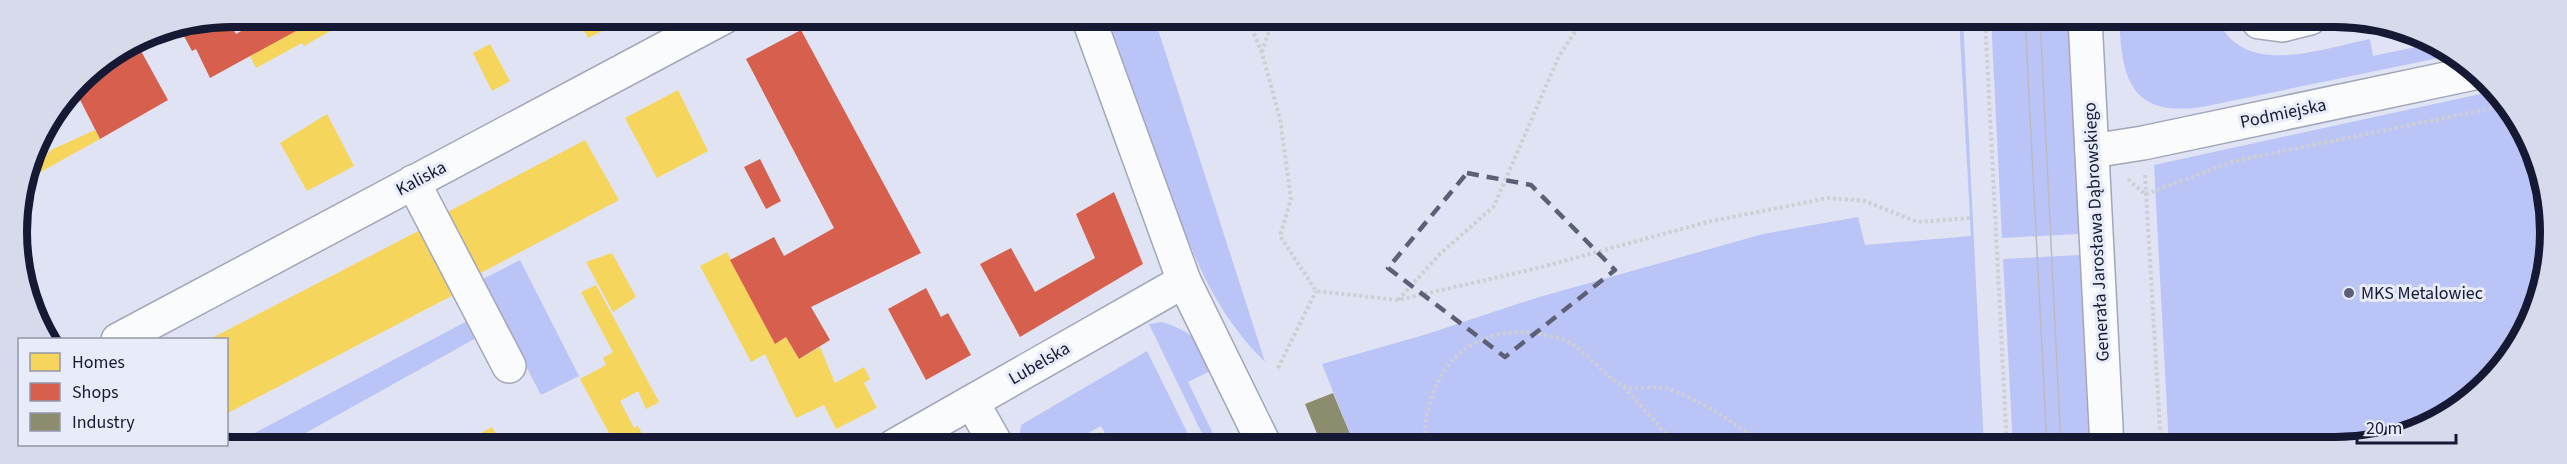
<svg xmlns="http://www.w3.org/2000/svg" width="2567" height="464" font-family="'Source Sans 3',sans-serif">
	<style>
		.green { fill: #bbc4f6 }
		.homes { fill: #f6d55c }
		.shops { fill: #d6604d }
		.industry { fill: #8c8c6e }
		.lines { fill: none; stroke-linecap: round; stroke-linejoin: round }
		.minor-casing { stroke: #a2a6ba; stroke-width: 36 }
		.path { stroke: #cdcfd4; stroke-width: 4; stroke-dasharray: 3 3; stroke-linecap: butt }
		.minor { stroke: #fafbfd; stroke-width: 33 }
		.tram { stroke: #babbc1; stroke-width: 1.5 }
		.marked { fill: none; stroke: #5c6077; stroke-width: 4.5; stroke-dasharray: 12 8; stroke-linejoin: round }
		.poi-dot { fill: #5c6077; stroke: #e8ebfa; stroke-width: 2 }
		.labels { text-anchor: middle; stroke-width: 6; stroke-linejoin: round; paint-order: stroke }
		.street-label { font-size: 18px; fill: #161934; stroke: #e8ebfa }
		.poi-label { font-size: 18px; fill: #161934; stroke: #e8ebfa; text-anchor: start }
		.rim { fill: none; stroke: #161934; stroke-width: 8 }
	</style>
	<rect width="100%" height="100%" fill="#dfe3f3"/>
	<!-- green -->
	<g class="green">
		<path d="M1107,17h47l111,345c-58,-58 -76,-119 -104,-195 -18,-50 -36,-100 -54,-150z"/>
		<polygon points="1959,18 1963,18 1984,447 1355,446 1322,364 1424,335 1536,298 1763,234 1858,217 1865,245 1971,236"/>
		<polygon points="1991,18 2068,18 2079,234 2002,238"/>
		<path d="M2119,18h98c26,62 105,30 153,21l3,17 62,-13 18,12 -251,52c-72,10 -80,-28 -83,-89z"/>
		<polygon points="2494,91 2506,101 2543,176 2549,260 2528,327 2487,385 2418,431 2349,447 2169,447 2154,165"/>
		<polygon points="2080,255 2089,447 2013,447 2003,259"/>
		<polygon points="520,260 579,376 541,395 481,280"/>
		<polygon points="473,318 491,355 487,362 476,338 282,446 230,446"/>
		<path d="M1162,322c32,10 37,19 52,47l-26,13 31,64h-11l-59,-122z"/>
		<polygon points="1147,351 1194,446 1112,446 1101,426 1064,446 1027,446 1020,433 1021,425"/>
	</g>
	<!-- homes -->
	<g class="homes">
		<polygon points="302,17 332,17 337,27 304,46 302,43 256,68 250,56 307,25"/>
		<polygon points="576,17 630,17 588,38"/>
		<polygon points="490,44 510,81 492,91 473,53"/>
		<polygon points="678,90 708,151 657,178 625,118"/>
		<polygon points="327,114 354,166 307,191 280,143"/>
		<polygon points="95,130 100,139 26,180 33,149 38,142 45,157 51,150"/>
		<polygon points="585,140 619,200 475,276 444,214"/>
		<polygon points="426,227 461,291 226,414 226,339 210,339"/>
		<polygon points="727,252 775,344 786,337 799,359 820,347 835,383 864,367 870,379 864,383 877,408 836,429 824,405 796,418 765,354 751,362 700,266"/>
		<polygon points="612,253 636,297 613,312 586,262"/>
		<polygon points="596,285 659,402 646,409 638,391 620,401 634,428 638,426 648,446 616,446 580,379 606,365 603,358 613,352 581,292"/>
		<polygon points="492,427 503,446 457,446"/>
		<polygon points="1100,432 1108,446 1075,446"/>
	</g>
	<!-- shops -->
	<g class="shops">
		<polygon points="266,17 302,17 307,25 210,78 196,49 192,51 179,27 227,18 236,34"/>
		<polygon points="801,30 921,253 811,307 830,340 799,359 786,337 775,344 730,260 774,237 784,256 834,228 746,59"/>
		<polygon points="136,42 168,100 100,139 74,88 80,79"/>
		<polygon points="760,159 781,201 766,209 744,167"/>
		<polygon points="1114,192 1143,264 1020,337 980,264 1011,248 1035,292 1095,258 1076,214"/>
		<polygon points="926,288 941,317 948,313 971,355 926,380 888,309"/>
	</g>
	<!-- industry -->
	<polygon class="industry" points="1333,393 1355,446 1322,446 1305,404"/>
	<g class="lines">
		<!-- minor casing -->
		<g class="minor-casing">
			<g id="minor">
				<polyline points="1088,17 1184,281 1265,446"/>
				<polyline points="2085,18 2107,447"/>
				<polyline points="2256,18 2259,22 2282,25 2310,18"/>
				<polyline points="2092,151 2143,143 2474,73"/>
				<polyline points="413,182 509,366"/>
				<polyline points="118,340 724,17"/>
				<polyline points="972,402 997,446"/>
				<polyline points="894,446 1184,281"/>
			</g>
		</g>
		<!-- path -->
		<g class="path">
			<polyline points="1247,17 1262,53 1280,119 1291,199 1280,236 1316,291 1398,300 1538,268 1707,222 1828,198 1865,201 1917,222 1971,218"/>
			<polyline points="1985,18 2007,447"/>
			<polyline points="1262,52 1274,17"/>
			<polyline points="2145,175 2161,447"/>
			<polyline points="2128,179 2145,194"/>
			<polyline points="2146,194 2235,161 2508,105"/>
			<polyline points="1398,300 1439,255 1494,206 1559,56 1584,18"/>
			<polyline points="1278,368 1316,291"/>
			<polyline points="1624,387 1678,447"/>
			<path d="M1427,446c-6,-21 4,-51 14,-70 24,-45 85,-54 129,-33 18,10 37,36 53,43 13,6 32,-2 46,3 36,13 67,36 99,58"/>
		</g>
		<!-- minor -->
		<use href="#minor" class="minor"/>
		<!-- tram -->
		<g class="tram">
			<polyline points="2025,18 2047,447"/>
			<polyline points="2040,18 2061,447"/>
		</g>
	</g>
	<!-- marked area -->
	<path class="marked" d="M1467,173l64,12 84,85 -110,87 -117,-89z"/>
	<!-- markers -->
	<circle class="poi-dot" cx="2349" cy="293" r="6"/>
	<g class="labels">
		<!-- street labels -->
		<g class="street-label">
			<text transform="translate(2283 113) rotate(-12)" y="6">Podmiejska</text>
			<text transform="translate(421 178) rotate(-28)" y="6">Kaliska</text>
			<text transform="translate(2096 232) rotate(-93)" y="6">Generała Jarosława Dąbrowskiego</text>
			<text transform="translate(1039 363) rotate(-30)" y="6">Lubelska</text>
		</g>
		<!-- poi labels -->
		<g class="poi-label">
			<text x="2361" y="299">MKS Metalowiec</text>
		</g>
	</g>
	<!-- crop -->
	<path d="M0 0H2567V464H0ZM232 27H2335A205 205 0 0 1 2540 232V232A205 205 0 0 1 2335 437H232A205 205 0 0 1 27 232V232A205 205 0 0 1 232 27Z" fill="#d7daea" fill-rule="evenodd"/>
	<path class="rim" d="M232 27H2335A205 205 0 0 1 2540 232V232A205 205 0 0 1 2335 437H232A205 205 0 0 1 27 232V232A205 205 0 0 1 232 27Z"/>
	<!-- legend -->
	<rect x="18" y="338" width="210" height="108" fill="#e8ebfa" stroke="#9497ab" stroke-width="1.5"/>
	<rect x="30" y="353" width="30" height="18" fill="#f6d55c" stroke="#9497ab" stroke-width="1.5"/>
	<text x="72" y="368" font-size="18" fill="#161934">Homes</text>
	<rect x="30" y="383" width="30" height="18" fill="#d6604d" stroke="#9497ab" stroke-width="1.5"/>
	<text x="72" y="398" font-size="18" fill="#161934">Shops</text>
	<rect x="30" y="413" width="30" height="18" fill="#8c8c6e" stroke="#9497ab" stroke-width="1.5"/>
	<text x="72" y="428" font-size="18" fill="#161934">Industry</text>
	<!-- scale -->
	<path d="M2357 434v9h99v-9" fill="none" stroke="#161934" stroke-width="3"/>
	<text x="2366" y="434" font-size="18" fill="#161934" stroke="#e8ebfa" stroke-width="4.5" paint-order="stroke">20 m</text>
</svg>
